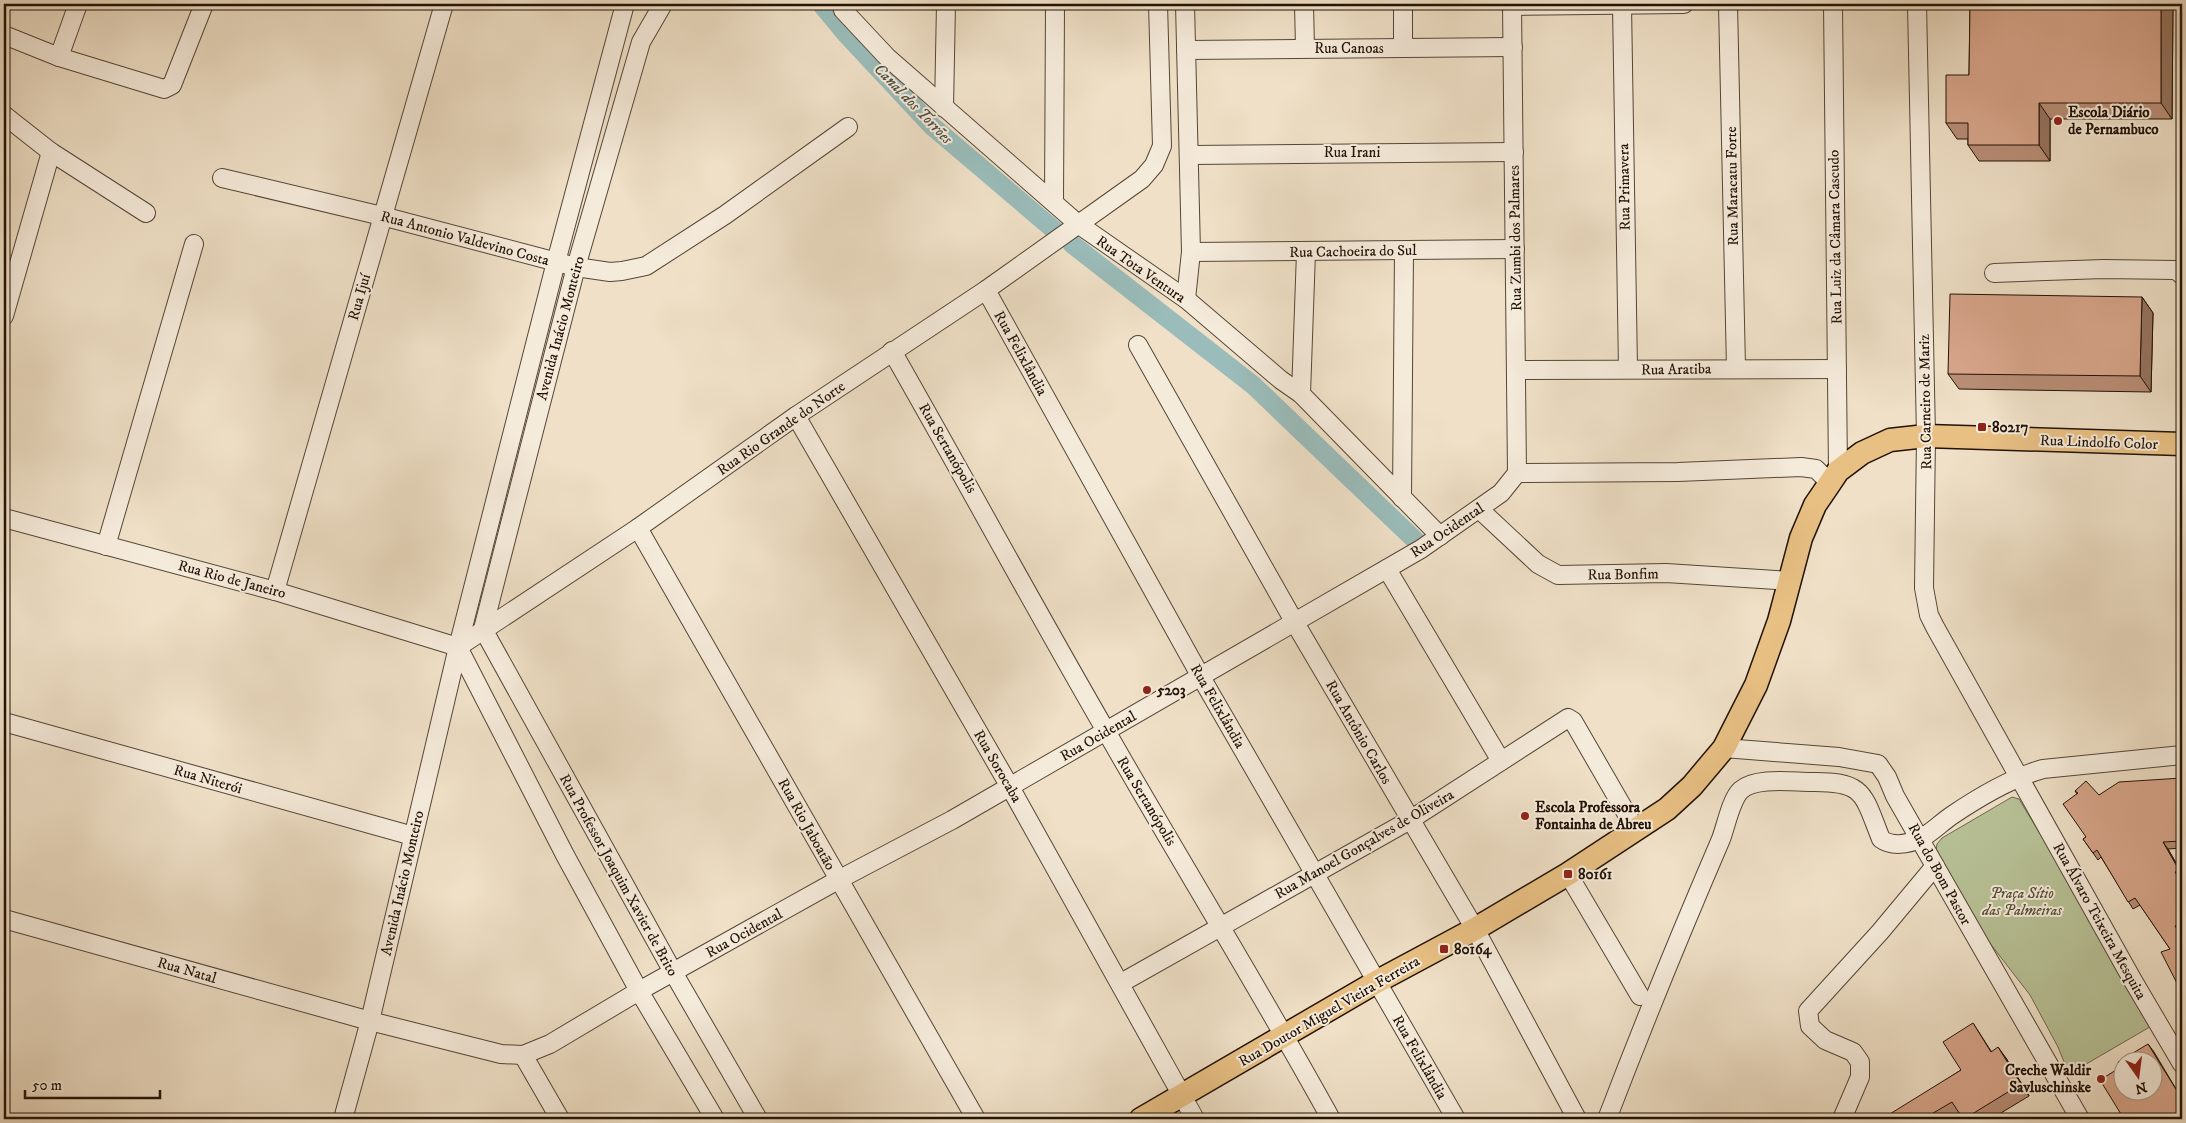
<svg xmlns="http://www.w3.org/2000/svg" width="2186" height="1123" font-family="'IM FELL DW Pica',serif">
	<style>
		.green { fill: #b8c297; stroke: #6d6a4e }
		.lines { fill: none; stroke-linecap: round; stroke-linejoin: round }
		.canal { stroke: #9abcba; stroke-width: 19 }
		.minor-casing { stroke: #554636; stroke-width: 20 }
		.major-casing { stroke: #221206; stroke-width: 25 }
		.minor { stroke: #f5ebdb; stroke-width: 18 }
		.major { stroke: #e8c084; stroke-width: 22 }
		.wall { fill: #b98e77; stroke: #221206 }
		.shaded-wall { fill: #967461; stroke: #221206 }
		.building { fill: #d7a58a; stroke: #221206; fill-rule: evenodd }
		.poi-dot { fill: #8f2418; stroke: #f5ebdb; stroke-width: 2 }
		.labels { text-anchor: middle; stroke-width: 4; stroke-linejoin: round; paint-order: stroke }
		.street-label { font-size: 15px; fill: #221206; stroke: #f5ebdb }
		.poi-label { font-size: 15px; font-weight: bold; fill: #221206; stroke: #f5ebdb; text-anchor: start }
		.park-label { font-size: 15px; font-style: italic; fill: #565039; stroke: #f5ebdb }
		.water-label { font-size: 16px; font-style: italic; fill: #4c4e45; stroke: #f5ebdb }
	</style>
	<rect width="100%" height="100%" fill="#efe0c7"/>
	<filter id="stains"><feTurbulence type="fractalNoise" baseFrequency=".004" numOctaves="4"/><feColorMatrix values="0 0 0 0 .2 0 0 0 0 .09 0 0 0 0 .02 0 0 0 .5 -.17"/></filter>
	<radialGradient id="worn" r=".72"><stop offset=".6" stop-color="#630" stop-opacity="0"/><stop offset="1" stop-color="#630" stop-opacity=".3"/></radialGradient>
	<!-- green -->
	<polygon class="green" points="2012,797 2019,799 2155,1024 2069,1074 2058,1047 2030,995 1982,933 1936,850 1937,844 1942,838"/>
	<g class="lines">
		<!-- canal -->
		<g class="canal">
			<polyline points="821,4 846,34 932,126 1059,234"/>
			<polyline points="1072,244 1253,385 1416,541"/>
		</g>
		<!-- minor casing -->
		<g class="minor-casing">
			<g id="minor">
				<polyline points="842,4 843,10 887,57 1078,224 1186,299 1281,380 1301,394 1440,536"/>
				<polyline points="1185,4 1191,252 1186,299"/>
				<polyline points="1304,4 1305,48"/>
				<polyline points="1403,4 1403,48"/>
				<polyline points="1512,4 1517,473"/>
				<polyline points="1728,4 1736,368"/>
				<polyline points="1833,4 1838,471"/>
				<polyline points="1917,4 1926,436 1924,588 1929,615 1935,627 2132,979 2182,1064"/>
				<polyline points="1622,5 1628,369"/>
				<polyline points="1512,6 1684,4"/>
				<polyline points="4,35 59,57 164,89 172,85 204,4"/>
				<polyline points="1186,50 1513,47"/>
				<polyline points="59,57 78,4"/>
				<polyline points="944,108 946,4"/>
				<polyline points="4,115 51,152 146,213"/>
				<polyline points="1190,155 1514,152"/>
				<polyline points="222,178 382,216 576,267 610,272 622,271 646,266 725,215 848,127"/>
				<polyline points="1054,202 1055,4"/>
				<polyline points="1191,252 1515,249"/>
				<polyline points="1994,273 2103,269 2176,270 2182,275"/>
				<polyline points="986,290 1201,677 1456,1119"/>
				<polyline points="4,316 51,152"/>
				<polyline points="1138,345 1295,623 1475,929 1577,1119"/>
				<path d="M892,351c72,126 141,254 214,380 74,130 153,257 225,388"/>
				<polyline points="1516,370 1837,369"/>
				<polyline points="1301,394 1306,252"/>
				<polyline points="796,416 1010,787 1195,1119"/>
				<polyline points="1402,498 1404,251"/>
				<polyline points="1479,509 1538,564 1558,575 1666,573 1791,581"/>
				<polyline points="4,518 275,591 458,647"/>
				<polyline points="638,528 976,1119"/>
				<polyline points="106,546 194,244"/>
				<polyline points="1387,569 1501,761"/>
				<polyline points="275,591 444,4"/>
				<polyline points="483,629 576,267 641,42 663,4"/>
				<polyline points="483,629 673,972 758,1119"/>
				<polyline points="458,647 638,528 796,416 986,290 1142,179 1154,165 1162,146 1158,4"/>
				<polyline points="458,647 565,855 639,991 715,1119"/>
				<polyline points="4,722 413,836"/>
				<polyline points="1724,748 1839,757 1878,764 1887,777 1895,796 1935,866 2080,1119"/>
				<polyline points="1568,874 1640,996"/>
				<polyline points="4,919 370,1021 501,1054 523,1055 550,1044 639,991 838,880 952,820 1421,549 1501,493 1517,473 1678,472 1801,467 1816,469 1830,483"/>
				<polyline points="1121,983 1410,820 1568,718 1573,721 1636,830"/>
				<polyline points="523,1055 560,1119"/>
				<polyline points="343,1119 370,1021 458,647 556,262 625,4"/>
				<path d="M1607,1119c36,-94 74,-187 114,-280 5,-13 10,-40 20,-49 15,-13 51,-8 70,-8 54,-1 52,12 70,57 11,8 27,5 39,0 11,-6 21,-16 31,-23 28,-19 60,-38 92,-47l139,-14"/>
				<polyline points="1842,1119 1860,1077 1860,1062 1853,1052 1825,1040 1810,1026 1808,1011 1880,932 1935,866"/>
			</g>
		</g>
		<!-- major casing -->
		<g class="major-casing">
			<polyline id="major" points="1141,1119 1378,981 1475,929 1568,874 1667,809 1692,786 1724,748 1756,685 1779,621 1801,538 1815,505 1830,483 1838,471 1862,453 1890,440 1926,436 2182,444"/>
		</g>
		<!-- minor -->
		<use href="#minor" class="minor"/>
		<!-- major -->
		<use href="#major" class="major"/>
	</g>
	<!-- wall -->
	<g class="wall">
		<polygon points="1970,4 2173,4 2172,119 2050,119 2050,161 1979,161 1968,145 1968,139 1957,139 1946,123 1969,75"/>
		<polygon points="2142,297 2153,313 2151,392 1959,389 1948,374"/>
		<polygon points="2182,778 2182,848 2168,849 2182,873 2182,878 2180,879 2182,882 2182,932 2180,933 2170,949 2140,905 2133,909 2101,857 2098,860 2083,839 2086,837 2077,794 2075,791 2099,795"/>
		<polygon points="1973,1023 1991,1051 2006,1058 2029,1096 1991,1119 1963,1119 1959,1113 1949,1119 1886,1119 1961,1070"/>
	</g>
	<!-- shaded-wall -->
	<g class="shaded-wall">
		<polygon points="2161,4 2173,4 2172,119 2161,103"/>
		<polygon points="2039,103 2050,119 2050,161 2039,145"/>
		<polygon points="2142,297 2153,313 2151,392 2140,376"/>
		<polygon points="2163,842 2168,849 2182,874 2179,870"/>
		<polygon points="2148,1044 2154,1052 2182,1099"/>
		<polygon points="1998,1047 2006,1058 2029,1096 2021,1084"/>
	</g>
	<!-- building -->
	<g class="building">
		<polygon points="1970,4 2161,4 2161,103 2039,103 2039,145 1968,145 1968,123 1946,123 1946,75 1969,75"/>
		<polygon points="1950,294 2142,297 2140,376 1948,374"/>
		<polygon points="2182,778 2182,841 2163,842 2179,870 2175,872 2182,882 2182,922 2175,926 2182,936 2182,993 2161,952 2170,949 2135,898 2128,902 2097,850 2093,853 2083,839 2086,837 2063,804 2078,793 2075,791 2086,781 2099,795 2119,782"/>
		<polygon points="1973,1023 1991,1052 1998,1047 2021,1084 1964,1119 1963,1119 1952,1102 1923,1119 1886,1119 1885,1117 1961,1070 1943,1042"/>
		<path d="M2148,1044l34,55v20h-58l-24,-39 21,-13 -3,-5zM2124,1060h30v30h-30z"/>
		<polygon points="2035,1113 2039,1119 2026,1119"/>
	</g>
	<!-- markers -->
	<g class="poi-dot">
		<circle cx="2058" cy="121" r="5"/>
		<rect x="1977" y="422" width="10" height="10" rx="2.5"/>
		<circle cx="1147" cy="690" r="5"/>
		<circle cx="1525" cy="816" r="5"/>
		<rect x="1563" y="869" width="10" height="10" rx="2.5"/>
		<rect x="1439" y="944" width="10" height="10" rx="2.5"/>
		<circle cx="2101" cy="1079" r="5"/>
	</g>
	<g class="labels">
		<!-- street labels -->
		<g class="street-label">
			<text x="1349" y="53">Rua Canoas</text>
			<text x="1352" y="157">Rua Irani</text>
			<text transform="translate(1732 186) rotate(-91)" y="5">Rua Maracatu Forte</text>
			<text transform="translate(1624 187) rotate(-91)" y="5">Rua Primavera</text>
			<text transform="translate(1835 237) rotate(-91)" y="5">Rua Luiz da Câmara Cascudo</text>
			<text transform="translate(465 238) rotate(15)" y="5">Rua Antonio Valdevino Costa</text>
			<text transform="translate(1515 238) rotate(-91)" y="5">Rua Zumbi dos Palmares</text>
			<text transform="translate(1353 251) rotate(-1)" y="5">Rua Cachoeira do Sul</text>
			<text transform="translate(1141 269) rotate(35)" y="5">Rua Tota Ventura</text>
			<text transform="translate(359 297) rotate(-74)" y="5">Rua Ijuí</text>
			<text transform="translate(560 328) rotate(-75)" y="5">Avenida Inácio Monteiro</text>
			<text transform="translate(1021 353) rotate(61)" y="5">Rua Felixlândia</text>
			<text transform="translate(1676 369) rotate(-1)" y="5">Rua Aratiba</text>
			<text transform="translate(1925 402) rotate(-91)" y="5">Rua Carneiro de Mariz</text>
			<text transform="translate(781 428) rotate(-35)" y="5">Rua Rio Grande do Norte</text>
			<text transform="translate(2099 442) rotate(2)" y="5">Rua Lindolfo Color</text>
			<text transform="translate(948 448) rotate(60)" y="5">Rua Sertanópolis</text>
			<text transform="translate(1447 530) rotate(-34)" y="5">Rua Ocidental</text>
			<text transform="translate(1623 574) rotate(-1)" y="5">Rua Bonfim</text>
			<text transform="translate(232 579) rotate(15)" y="5">Rua Rio de Janeiro</text>
			<text transform="translate(1218 706) rotate(60)" y="5">Rua Felixlândia</text>
			<text transform="translate(1359 732) rotate(60)" y="5">Rua Antônio Carlos</text>
			<text transform="translate(1098 736) rotate(-30)" y="5">Rua Ocidental</text>
			<text transform="translate(998 766) rotate(60)" y="5">Rua Sorocaba</text>
			<text transform="translate(208 779) rotate(16)" y="5">Rua Niterói</text>
			<text transform="translate(1147 801) rotate(59)" y="5">Rua Sertanópolis</text>
			<text transform="translate(807 824) rotate(61)" y="5">Rua Rio Jaboatão</text>
			<text transform="translate(1364 844) rotate(-30)" y="5">Rua Manoel Gonçalves de Oliveira</text>
			<text transform="translate(1940 874) rotate(61)" y="5">Rua do Bom Pastor</text>
			<text transform="translate(619 875) rotate(61)" y="5">Rua Professor Joaquim Xavier de Brito</text>
			<text transform="translate(402 883) rotate(-77)" y="5">Avenida Inácio Monteiro</text>
			<text transform="translate(2100 921) rotate(61)" y="5">Rua Álvaro Teixeira Mesquita</text>
			<text transform="translate(744 933) rotate(-29)" y="5">Rua Ocidental</text>
			<text transform="translate(187 970) rotate(16)" y="5">Rua Natal</text>
			<text transform="translate(1329 1011) rotate(-30)" y="5">Rua Doutor Miguel Vieira Ferreira</text>
			<text transform="translate(1420 1057) rotate(60)" y="5">Rua Felixlândia</text>
		</g>
		<!-- poi labels -->
		<g class="poi-label">
			<text x="2068" y="117">Escola Diário<tspan x="2068" dy="17">de Pernambuco</tspan></text>
			<text x="1992" y="432">80217</text>
			<text x="1157" y="695">5203</text>
			<text x="1535" y="812">Escola Professora<tspan x="1535" dy="17">Fontainha de Abreu</tspan></text>
			<text x="1578" y="879">80161</text>
			<text x="1454" y="954">80164</text>
			<text x="2091" y="1075" text-anchor="end">Creche Waldir<tspan x="2091" dy="17">Savluschinske</tspan></text>
		</g>
		<!-- park labels -->
		<g class="park-label">
			<text x="2022" y="898">Praça Sítio<tspan x="2022" dy="17">das Palmeiras</tspan></text>
		</g>
		<!-- water labels -->
		<g class="water-label">
			<text transform="translate(914 103) rotate(46)" y="6">Canal dos Torrões</text>
		</g>
	</g>
	<!-- margin -->
	<rect width="2186" height="1123" fill="none" stroke="#efe0c7" stroke-width="20"/>
	<rect x="5" y="5" width="2176" height="1113" fill="none" stroke="#221206" stroke-width="2.5"/>
	<rect x="10" y="10" width="2166" height="1103" fill="none" stroke="#221206"/>
	<!-- north arrow -->
	<g transform="translate(2138 1076) rotate(166)"><circle r="24" fill="#f5ebdb" stroke="#a19486"/>
	<path d="M0-4L9 19L0 12L-9 19Z" fill="#8f2418"/>
	<text y="-8" font-size="14" font-weight="bold" text-anchor="middle" fill="#221206">N</text>
	</g>
	<!-- scale -->
	<path d="M25 1090v8h135v-8" fill="none" stroke="#221206" stroke-width="2.5"/>
	<text x="32" y="1090" font-size="15" fill="#221206" stroke="#f5ebdb" stroke-width="4" paint-order="stroke">50 m</text>
	<rect width="100%" height="100%" filter="url(#stains)"/>
	<rect width="100%" height="100%" fill="url(#worn)"/>
</svg>
